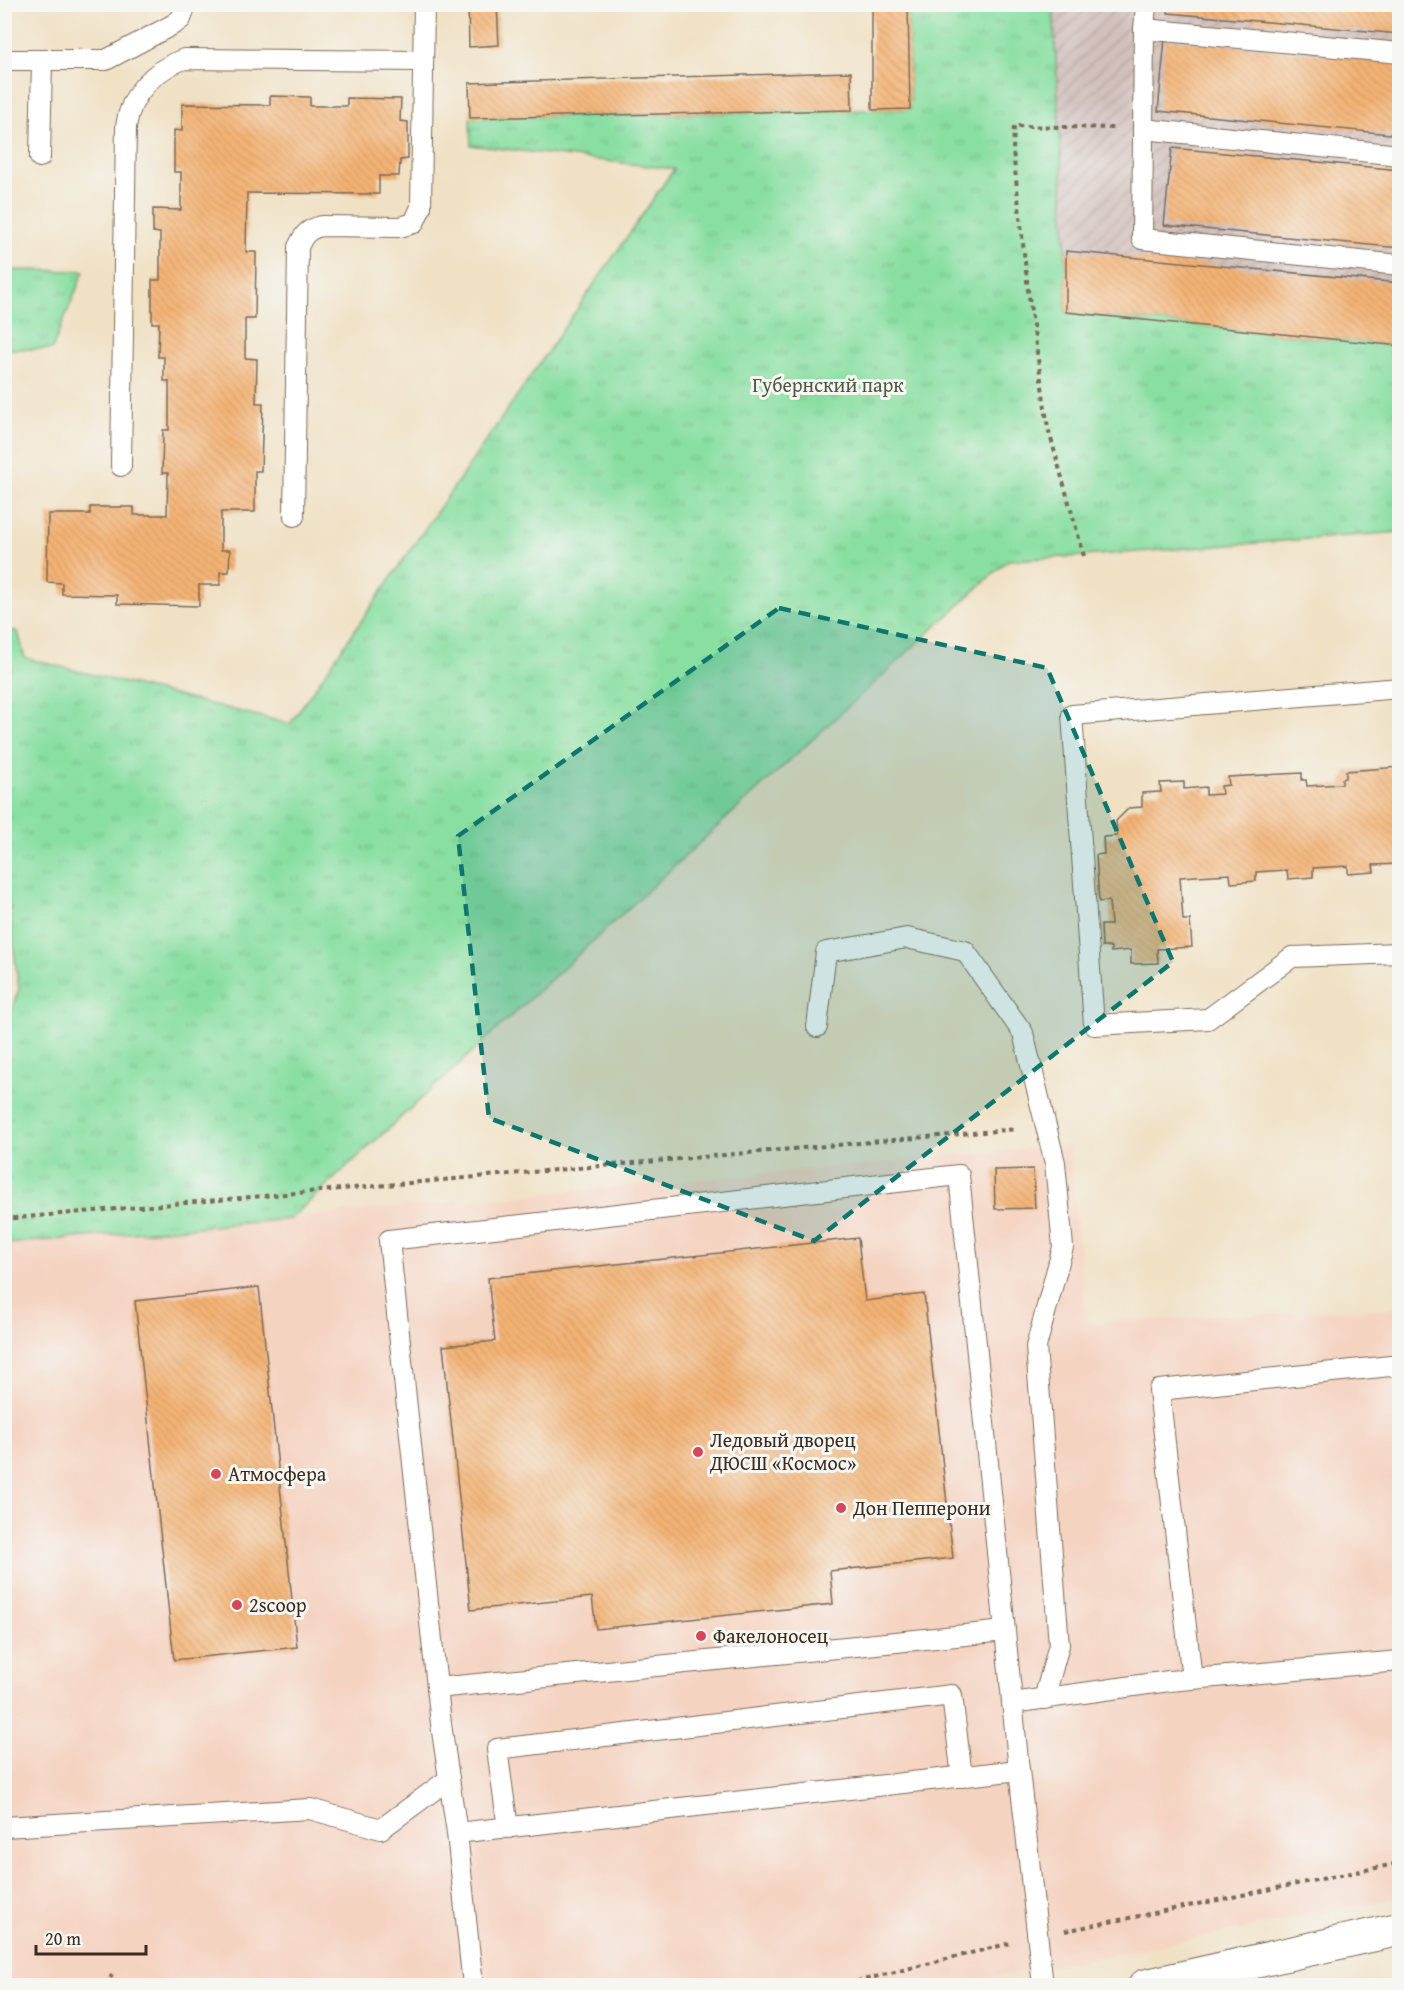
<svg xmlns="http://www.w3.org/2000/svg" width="1404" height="1990" font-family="'Gentium Book Plus',serif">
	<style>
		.built { fill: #f5d3c1 }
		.industrial { fill: url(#industrial-furrows) }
		.park { fill: url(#park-tufts); stroke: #628460; stroke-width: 1.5 }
		.building { fill: url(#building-back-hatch) }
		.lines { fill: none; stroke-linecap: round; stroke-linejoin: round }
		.lane-casing { stroke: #7a6a58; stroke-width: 22 }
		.secondary-casing { stroke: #7a6a58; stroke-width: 35 }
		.path { stroke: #7a6a58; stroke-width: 4; stroke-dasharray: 4.5 4.5; stroke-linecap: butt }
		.lane { stroke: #fff; stroke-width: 20 }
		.secondary { stroke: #fff; stroke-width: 33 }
		.marked { fill: #0f766e; fill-opacity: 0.2; stroke: #0f766e; stroke-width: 4.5; stroke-dasharray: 12 8; stroke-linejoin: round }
		.poi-dot { fill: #d1495b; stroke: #f6f6f2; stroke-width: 2 }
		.labels { text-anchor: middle; stroke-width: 6; stroke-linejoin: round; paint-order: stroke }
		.park-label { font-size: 20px; fill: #4e573f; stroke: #f6f6f2 }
		.poi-label { font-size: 20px; fill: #3b2a1e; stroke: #f6f6f2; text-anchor: start }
	</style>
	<defs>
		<pattern id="industrial-furrows" width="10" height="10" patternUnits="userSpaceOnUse" patternTransform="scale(1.5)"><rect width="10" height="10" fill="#d1c0bc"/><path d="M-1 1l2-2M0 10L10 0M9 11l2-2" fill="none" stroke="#b4a5a1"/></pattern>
		<pattern id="park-tufts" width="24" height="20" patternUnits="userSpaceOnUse" patternTransform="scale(1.5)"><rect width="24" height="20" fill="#89dfa2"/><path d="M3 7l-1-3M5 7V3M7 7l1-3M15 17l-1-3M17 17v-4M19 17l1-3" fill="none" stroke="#77c08b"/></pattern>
		<pattern id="building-back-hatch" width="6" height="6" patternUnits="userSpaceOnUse" patternTransform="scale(1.5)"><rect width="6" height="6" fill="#f4b375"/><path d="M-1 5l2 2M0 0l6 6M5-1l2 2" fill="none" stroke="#d29a65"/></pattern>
	</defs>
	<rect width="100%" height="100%" fill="#f6f6f2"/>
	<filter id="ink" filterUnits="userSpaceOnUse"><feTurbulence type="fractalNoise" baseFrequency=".0167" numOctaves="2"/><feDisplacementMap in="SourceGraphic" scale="12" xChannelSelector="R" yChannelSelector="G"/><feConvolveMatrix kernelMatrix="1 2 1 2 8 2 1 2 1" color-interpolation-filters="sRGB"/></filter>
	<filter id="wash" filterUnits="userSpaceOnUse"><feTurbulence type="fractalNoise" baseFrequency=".008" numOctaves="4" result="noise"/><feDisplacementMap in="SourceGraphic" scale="24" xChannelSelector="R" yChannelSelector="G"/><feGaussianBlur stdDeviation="1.35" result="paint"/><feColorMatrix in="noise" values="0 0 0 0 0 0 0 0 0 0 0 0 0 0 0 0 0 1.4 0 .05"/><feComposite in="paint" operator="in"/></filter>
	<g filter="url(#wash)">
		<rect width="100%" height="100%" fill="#f0e1c5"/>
		<!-- built -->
		<polygon class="built" points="1069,1145 1087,1323 1399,1308 1399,1897 1219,1934 950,1985 5,1986 5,1938 8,1868 4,1749 5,1244"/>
		<!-- industrial -->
		<polygon class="industrial" points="1053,5 1399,5 1399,346 1066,312 1066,251"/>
		<!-- park -->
		<g class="park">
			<polygon points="908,5 1053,5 1066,251 1066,312 1399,346 1399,532 1084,556 1008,560 290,1219 5,1244 4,1030 19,989 4,872 5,629 18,632 25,658 290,724 674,169 471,145 470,118 910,109"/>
			<polygon points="5,270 84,271 52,349 5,349"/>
		</g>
		<g id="blocks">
			<!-- building -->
			<g class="building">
				<polygon points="468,4 497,4 499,45 469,47"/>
				<polygon points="872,4 908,4 910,109 872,110"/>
				<polygon points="1169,4 1400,4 1400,34 1168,13"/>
				<polygon points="1165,39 1400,62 1400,135 1158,111"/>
				<polygon points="851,72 852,110 470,118 469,83"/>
				<polygon points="270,96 310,97 310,106 347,106 347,98 401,99 400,121 408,122 408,159 400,160 399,176 379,176 379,194 247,193 246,252 256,252 255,319 245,319 245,358 257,359 256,403 263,403 261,471 255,471 255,512 221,512 221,550 230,550 229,572 220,572 220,585 199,585 199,606 117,604 117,595 62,594 62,583 47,582 48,514 90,514 90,507 134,507 134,515 167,515 168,473 162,473 163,430 169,430 169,381 164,381 164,357 158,357 159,323 152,323 152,280 160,280 160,233 153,232 153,209 181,210 181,172 174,172 174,130 182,131 182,104 270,105"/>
				<polygon points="1172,148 1400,170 1400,248 1164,225"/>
				<polygon points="1066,251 1400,283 1400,346 1066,312"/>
				<polygon points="1400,767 1400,864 1373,865 1374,872 1348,874 1348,866 1313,868 1313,877 1288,879 1287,870 1256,872 1256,881 1231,883 1230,874 1180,877 1183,920 1190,920 1192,947 1157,949 1158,963 1131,964 1131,950 1111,952 1111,947 1102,947 1101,925 1111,925 1109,901 1099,902 1096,855 1104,854 1103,837 1117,836 1116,821 1129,808 1142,807 1142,793 1161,792 1160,783 1184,782 1184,789 1206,787 1206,795 1222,794 1221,786 1229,785 1228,777 1302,773 1302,780 1306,780 1307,786 1342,784 1342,779 1346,778 1346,771"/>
				<polygon points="1033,1169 1035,1208 995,1209 994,1170"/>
				<polygon points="858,1238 865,1301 924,1294 953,1558 830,1571 833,1604 596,1629 592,1597 471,1610 443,1346 495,1341 488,1278"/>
				<polygon points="259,1287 297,1647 174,1660 135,1301"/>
			</g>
		</g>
	</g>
	<g filter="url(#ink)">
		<use href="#blocks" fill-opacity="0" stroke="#7a6a58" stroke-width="1.5"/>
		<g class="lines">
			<!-- lane casing -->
			<g class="lane-casing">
				<g id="lane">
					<polyline points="1144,29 1146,4"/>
					<polyline points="1400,53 1144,29 1142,239 1400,265"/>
					<polyline points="4,60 106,60 174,24 181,19 186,4"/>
					<polyline points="1143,129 1400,155"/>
					<polyline points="40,157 42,61"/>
					<path d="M121,466l5,-339c4,-33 28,-57 58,-68l239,2"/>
					<path d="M294,516l4,-269c6,-13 10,-18 24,-21l78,1 14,-4 7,-16 3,-203"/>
					<polyline points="1400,688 1072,715 1094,1025 1208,1019 1292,957 1400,953"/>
					<polyline points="817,1027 826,952 907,938 965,951 1023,1033 1055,1163 1063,1247 1036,1347 1059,1645 1044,1699"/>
					<polyline points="1192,1679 1159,1390 1400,1365"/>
					<polyline points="437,1688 1005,1631"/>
					<polyline points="1012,1703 1169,1681 1400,1661"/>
					<polyline points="4,1827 310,1809 381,1829 449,1779"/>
					<polyline points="508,1828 497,1749 952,1695 962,1777"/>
					<polyline points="457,1833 1019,1770"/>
					<polyline points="473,1986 457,1833 441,1724 389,1240 959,1175 1019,1770 1043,1986"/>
				</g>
			</g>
			<!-- secondary casing -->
			<g class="secondary-casing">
				<polyline id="secondary" points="1145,1986 1400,1929"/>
			</g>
			<!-- path -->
			<g class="path">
				<polyline points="1084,556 1048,428 1028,290 1013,151 1014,126 1114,128"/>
				<polyline points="4,1219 1017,1129"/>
				<polyline points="1065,1931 1400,1863"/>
				<polyline points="106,1986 112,1975"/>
				<polyline points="839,1986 1011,1943"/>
			</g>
			<!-- lane -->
			<use href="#lane" class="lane"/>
			<!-- secondary -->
			<use href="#secondary" class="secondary"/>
		</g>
	</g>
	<!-- marked area -->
	<path class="marked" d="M779,608l268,60 126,294 -359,279 -325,-123 -31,-282z"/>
	<!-- markers -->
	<g class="poi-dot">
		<circle cx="698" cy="1452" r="6"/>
		<circle cx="216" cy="1474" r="6"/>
		<circle cx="841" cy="1508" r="6"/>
		<circle cx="237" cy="1605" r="6"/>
		<circle cx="701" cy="1636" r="6"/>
	</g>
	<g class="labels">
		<!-- park labels -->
		<g class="park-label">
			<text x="828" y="392">Губернский парк</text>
		</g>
		<!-- poi labels -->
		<g class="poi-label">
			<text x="710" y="1447">Ледовый дворец<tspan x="710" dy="23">ДЮСШ «Космос»</tspan></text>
			<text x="228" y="1481">Атмосфера</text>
			<text x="853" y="1515">Дон Пепперони</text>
			<text x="249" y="1612">2scoop</text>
			<text x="713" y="1643">Факелоносец</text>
		</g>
	</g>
	<!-- margin -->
	<rect width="1404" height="1990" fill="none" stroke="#f6f6f2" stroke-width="24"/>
	<!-- scale -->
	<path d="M36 1945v9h110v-9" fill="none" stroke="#3b2a1e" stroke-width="3"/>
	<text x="45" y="1945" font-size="18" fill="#3b2a1e" stroke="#f6f6f2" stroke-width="4.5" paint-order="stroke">20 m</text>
</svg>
